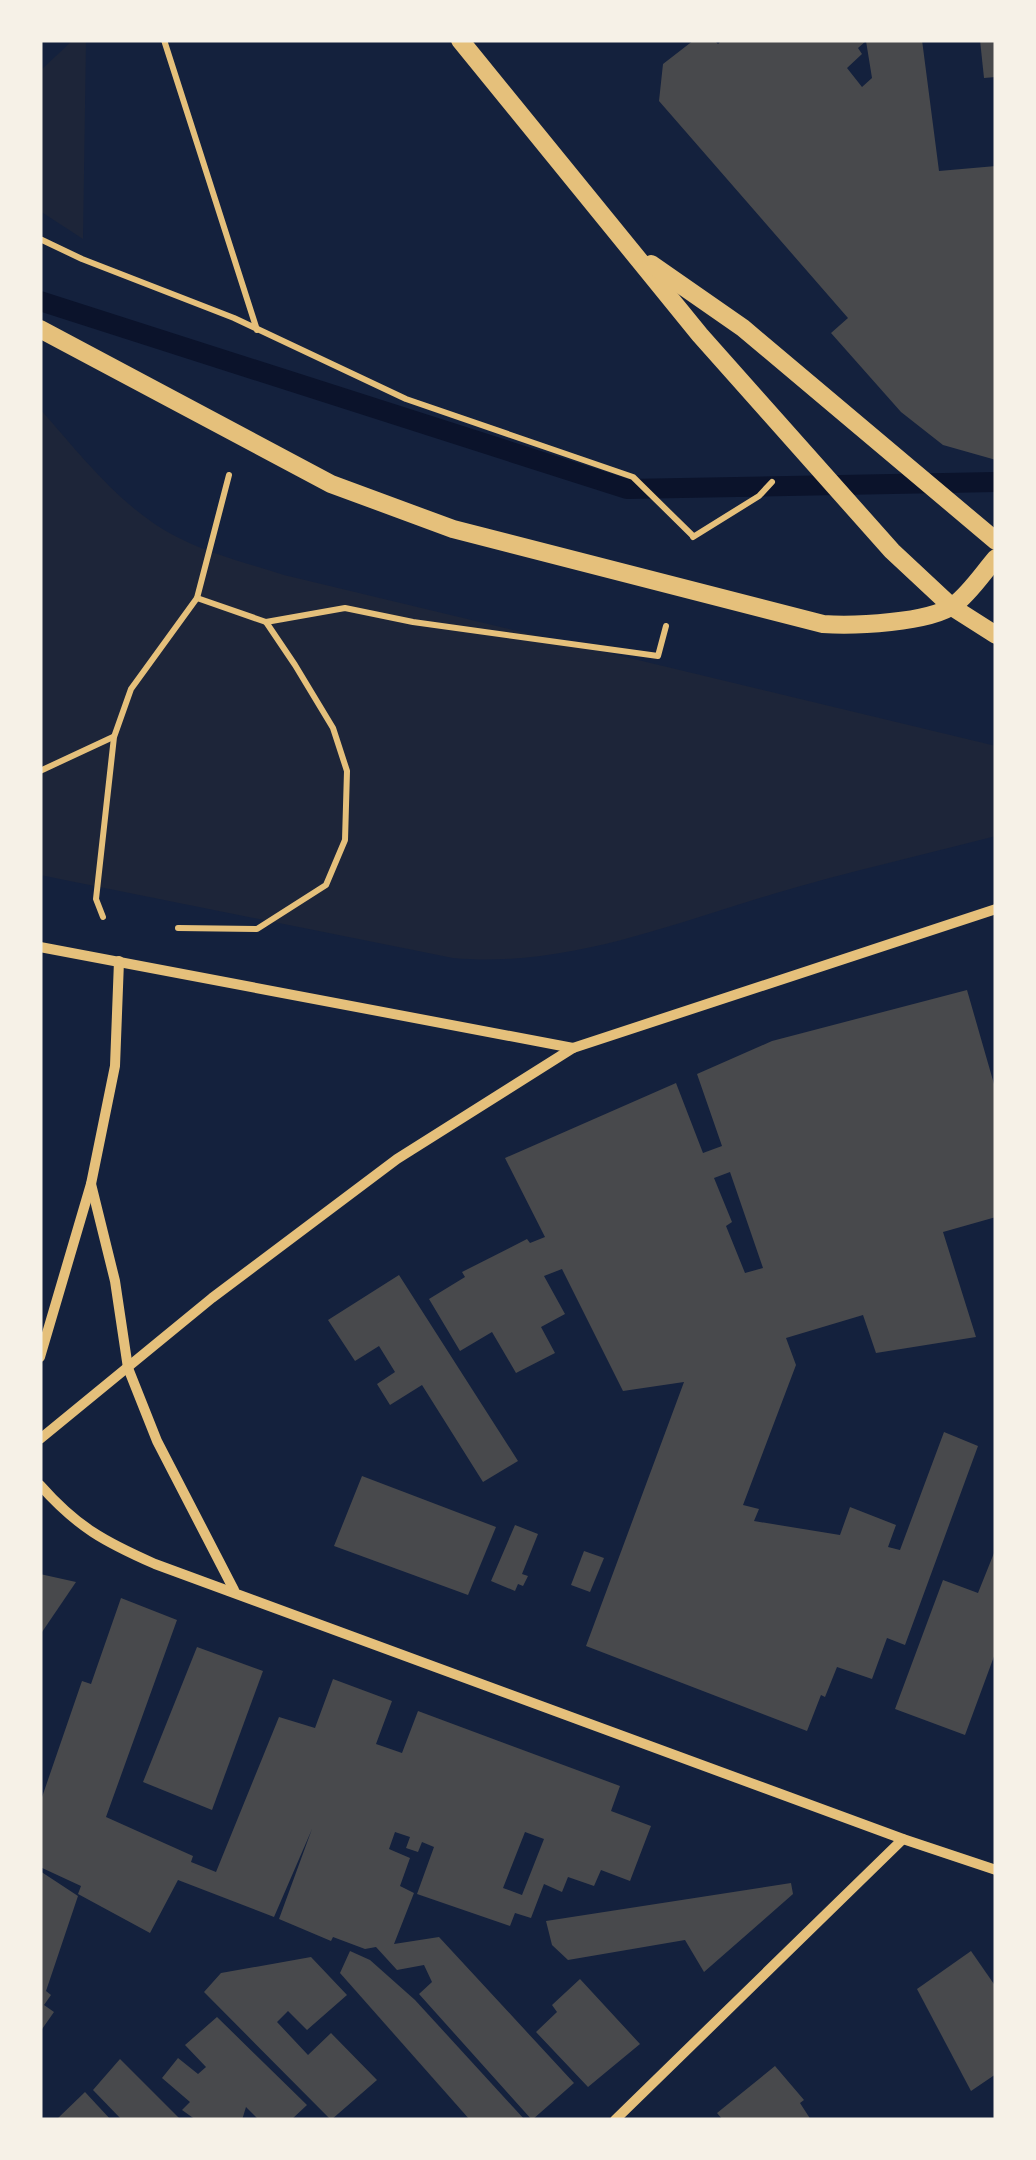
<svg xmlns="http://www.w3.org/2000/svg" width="1036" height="2160" font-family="'Golos Text',sans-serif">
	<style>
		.green { fill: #1d2539 }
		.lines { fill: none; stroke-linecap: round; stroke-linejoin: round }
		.stream { stroke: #0b132b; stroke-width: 20 }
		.building { fill: #48494c; fill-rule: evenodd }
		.path { stroke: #e5c07b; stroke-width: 6 }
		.minor { stroke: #e5c07b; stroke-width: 10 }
		.tertiary { stroke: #e5c07b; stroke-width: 18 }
	</style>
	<rect width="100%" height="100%" fill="#14213d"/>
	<!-- green -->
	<g class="green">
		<polygon points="73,40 86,40 83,239 40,211 40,71"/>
		<path d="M40,409c40,45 81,99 135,127 34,18 72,27 109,39l712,171v90c-74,19 -149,36 -223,58 -104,31 -209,74 -320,64l-413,-83z"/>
	</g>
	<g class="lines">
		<!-- stream -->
		<polyline class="stream" points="40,301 627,489 996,482"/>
	</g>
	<!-- building -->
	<g class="building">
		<path d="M694,40h20l4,4 4,-4h200l17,131 57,-5v294l-53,-15 -42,-33 -70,-79 17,-15 -189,-217 4,-37zM866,41l6,37 -10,9 -15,-19 15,-14 -4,-6z"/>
		<polygon points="980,40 996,40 996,77 984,78"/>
		<path d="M967,990l29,101v126l-53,15 33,105 -100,16 -13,-38 -77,23 10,27 -53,140 16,4 -5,12 86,14 10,-28 46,18 -8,22 12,3 44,-118 34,14 -73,199 -18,-7 -15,41 -35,-12 -12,30 -4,-2 -14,36 -221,-85 98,-264 -61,9 -61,-122 -18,7 21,38 -24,13 14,26 -39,20 -24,-41 -32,19 -31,-52 36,-22 -3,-5 65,-33 3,4 15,-6 -40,-79 171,-75 27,70 19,-7 -25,-72 75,-33zM730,1172l33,96 -18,5 -19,-47 6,-4 -18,-44z"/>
		<polygon points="399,1275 518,1461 483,1482 422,1385 390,1405 377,1384 395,1372 379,1346 355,1361 328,1320"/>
		<polygon points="362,1476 496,1527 468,1595 334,1546"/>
		<polygon points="515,1525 538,1534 522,1574 528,1576 523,1586 518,1584 515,1591 491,1581"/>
		<polygon points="996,1548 996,1651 965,1735 895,1709 943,1580 978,1593"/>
		<polygon points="584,1551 604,1558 590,1592 571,1585"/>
		<polygon points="40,1574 76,1582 40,1635"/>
		<path d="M121,1598l56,22 -71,197 87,39 -2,6 25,10 63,-155 36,11 18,-49 59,22 -16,43 26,9 16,-42 202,75 -9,25 40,15 -21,55 -29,-11 -7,16 -26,-9 -6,15 -18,-8 -13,34 -16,-5 -5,13 -93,-32 17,-47 -12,-5 -4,10 -12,-4 4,-11 -15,-5 -6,17 21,9 -10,28 14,7 -20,51 45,-7 135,146 -42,37 -113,-126 13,-12 -8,-17 -27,5 -21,-23 -11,2 -32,-12 -2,4 -52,-22 33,-90 -38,88 -96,-37 -28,53 -72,-39 3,-8 -41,-19v-64l42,-122 9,3zM525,1832l19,7 -22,56 -19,-7z"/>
		<polygon points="197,1647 263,1671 212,1810 143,1782"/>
		<polygon points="40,1871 78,1896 46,1991 51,1995 44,2005 54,2012 40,2032"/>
		<polygon points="791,1883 793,1894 704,1972 685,1940 568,1960 552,1945 546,1921"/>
		<polygon points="350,1951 370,1960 415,2000 525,2120 470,2120 340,1973"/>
		<polygon points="971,1951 996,1987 996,2074 971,2091 917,1989"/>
		<polygon points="311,1957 347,1995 307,2030 288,2011 277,2022 308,2055 331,2033 377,2080 331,2120 204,1992 221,1973"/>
		<polygon points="580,1979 640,2044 588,2087 536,2032 557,2012 552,2005"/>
		<polygon points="217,2017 307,2105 291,2120 259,2120 246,2107 242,2120 196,2120 182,2110 190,2102 162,2078 178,2058 198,2074 206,2067 185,2045"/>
		<polygon points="120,2059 181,2120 122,2120 93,2090"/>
		<polygon points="775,2066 804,2100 800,2103 811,2120 723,2120 717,2113"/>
		<polygon points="85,2092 111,2120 56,2120"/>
	</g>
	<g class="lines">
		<!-- path -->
		<g class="path">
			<polyline points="164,40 257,330"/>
			<polyline points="40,239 82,259 234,318 406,399 633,477 693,536"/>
			<polyline points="693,537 759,496 772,482"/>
			<polyline points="266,622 345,608 413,622 658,656 666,626"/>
			<polyline points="40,771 113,737"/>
			<polyline points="103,917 96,899 114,737 131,689 197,598 229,475"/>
			<polyline points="178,928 257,929 326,885 345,840 347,771 333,728 295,665 266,622 197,598"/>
		</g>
		<!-- minor -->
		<g class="minor">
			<polyline points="40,947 573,1048"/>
			<polyline points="91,1184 115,1281 128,1368 157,1441 234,1590"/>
			<polyline points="40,1357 91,1184 115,1066 119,961"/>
			<polyline points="40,1439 212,1298 397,1159 573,1048 996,909"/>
			<path d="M40,1485c37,42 65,57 115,79l748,275 93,31"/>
			<polyline points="615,2120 903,1839"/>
		</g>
		<!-- tertiary -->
		<g class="tertiary">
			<polyline points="460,40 700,335 892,551 952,607 996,635"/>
			<polyline points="651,264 743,328 996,541"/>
			<path d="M40,329l291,155 122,45 370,95c31,2 106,-1 131,-19 16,-12 29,-32 42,-47"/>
		</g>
	</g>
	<!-- border -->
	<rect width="1036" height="2160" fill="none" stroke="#f6f1e7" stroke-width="85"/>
</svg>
